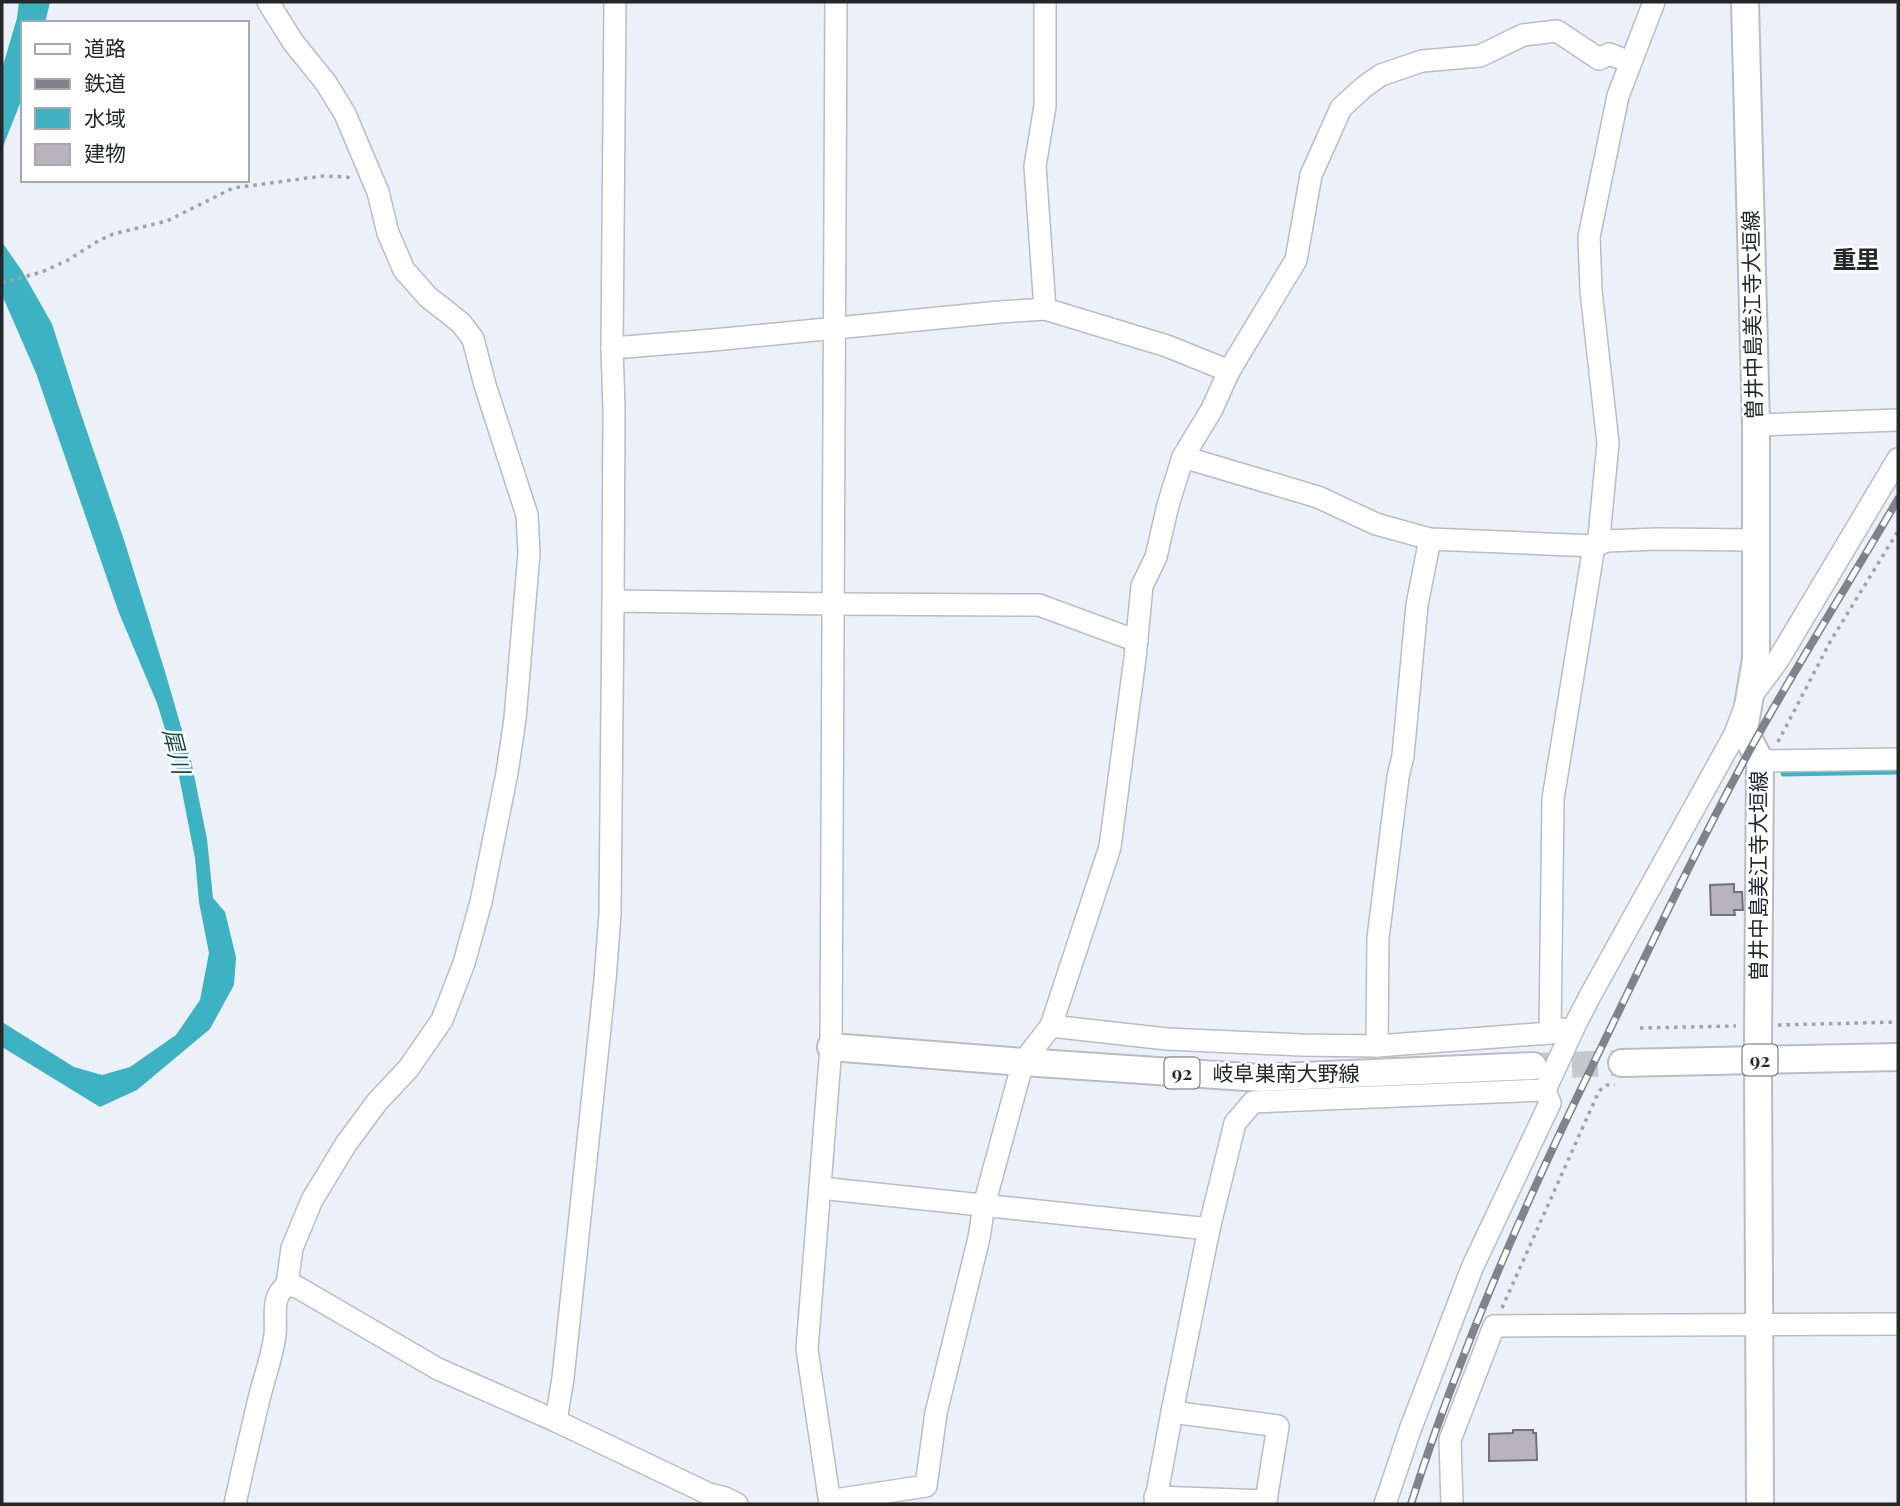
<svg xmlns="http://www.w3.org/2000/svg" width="1900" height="1506" font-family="'Playfair Display','Noto Sans JP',serif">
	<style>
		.water { fill: #3cb2c2 }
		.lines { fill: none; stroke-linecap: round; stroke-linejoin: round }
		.stream { stroke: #3cb2c2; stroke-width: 5 }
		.building { fill: #b7b4bd; stroke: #737179; stroke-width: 2 }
		.major-tunnel { stroke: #c4c8cf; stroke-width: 26; stroke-dasharray: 26 13; stroke-linecap: butt }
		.minor-casing { stroke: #b8bcc5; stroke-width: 24 }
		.major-casing { stroke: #b8bcc5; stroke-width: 30 }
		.path { stroke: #a0a3aa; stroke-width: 3.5; stroke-dasharray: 3.5 5; stroke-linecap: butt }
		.minor { stroke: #fff; stroke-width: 21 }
		.major { stroke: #fff; stroke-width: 26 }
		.rail-casing { stroke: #808389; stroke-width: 8 }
		.rail { stroke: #fff; stroke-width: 5; stroke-dasharray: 16; stroke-linecap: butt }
		.major-bridge-casing { stroke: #b8bcc5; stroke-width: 30; stroke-linecap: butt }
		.major-bridge { stroke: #fff; stroke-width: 26 }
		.labels { text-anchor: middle; stroke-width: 5; stroke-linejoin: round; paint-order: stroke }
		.shield { fill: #fff; stroke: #666769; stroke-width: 2 }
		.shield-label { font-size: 19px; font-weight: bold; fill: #242629 }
		.street-label { font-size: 21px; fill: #242629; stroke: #fff }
		.water-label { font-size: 23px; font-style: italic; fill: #14474e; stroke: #fff }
		.quarter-label { font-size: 24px; font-weight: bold; fill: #242629; stroke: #fff }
	</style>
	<rect width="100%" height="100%" fill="#ecf0f9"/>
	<!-- water -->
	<g class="water">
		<polygon points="19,2 50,2 45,23 23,23 23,96 2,149 2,69 17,18"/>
		<polygon points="2,242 22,271 52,324 78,405 124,540 166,675 192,765 207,839 213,898 225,912 236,957 234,985 210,1029 137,1090 100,1107 2,1047 2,1022 74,1067 102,1075 130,1067 176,1035 200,1000 209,953 199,902 195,858 178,771 157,703 119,613 36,373 2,295"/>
	</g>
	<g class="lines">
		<!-- stream -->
		<polyline class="stream" points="1783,774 1898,772"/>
	</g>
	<!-- building -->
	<g class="building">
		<polygon points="1734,884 1734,892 1742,892 1743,910 1734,910 1735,915 1711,915 1710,885"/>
		<polygon points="1513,1430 1533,1430 1533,1433 1536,1433 1537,1460 1489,1461 1489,1434 1513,1433"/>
	</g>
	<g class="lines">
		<!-- major-tunnel -->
		<polyline class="major-tunnel" points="1533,1066 1622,1063"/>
		<!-- minor casing -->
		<g class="minor-casing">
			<g id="minor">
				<polyline points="268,2 293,42 326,83 345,114 378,192 388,233 404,270 428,297 461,323 473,339 485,385 527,515 529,553 515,719 507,773 481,902 464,963 442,1020 408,1069 377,1102 346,1144 312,1200 292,1248 287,1285"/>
				<polyline points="1045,309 1035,166 1045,106 1045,2"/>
				<polyline points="612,348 713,340 1000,312 1045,309 1167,346 1229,371"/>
				<polyline points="1756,425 1898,420"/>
				<polyline points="1183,457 1318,497 1376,524 1430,539 1594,546 1607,541 1657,539 1755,540"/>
				<polyline points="613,601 832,604 1039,605 1137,641"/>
				<polyline points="1760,761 1898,759"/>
				<polyline points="1051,1026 1167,1039 1301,1045 1377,1046 1550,1033 1562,1029"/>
				<polyline points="1550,1033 1553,799 1594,546 1599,537 1608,443 1591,291 1589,237 1618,96 1654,2"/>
				<polyline points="1377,1046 1378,938 1398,777 1403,756 1417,605 1430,539"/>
				<polyline points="820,1188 1209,1229"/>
				<polyline points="556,1421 563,1378 605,980 610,914 613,601 614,408 612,348 615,2"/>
				<polyline points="1155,1497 1266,1501 1278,1426 1172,1412"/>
				<path d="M235,1504c7,-33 15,-67 23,-101 5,-22 14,-45 17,-68 2,-18 -5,-38 12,-50l10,2 141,82 118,52 153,73 16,4 12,6"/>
				<polyline points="830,1504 807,1349 831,1047 836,2"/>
				<polyline points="834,1504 841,1499 926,1486 936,1413 979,1238 984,1205 1023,1062 1051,1026 1110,847 1135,658 1142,586 1156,557 1168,505 1183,457 1212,409 1229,371 1296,260 1311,175 1341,108 1364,87 1381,75 1422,61 1480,56 1523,35 1557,31 1599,59 1609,54 1630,62"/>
				<polyline points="1155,1504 1172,1412 1209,1229 1235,1123 1253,1102 1545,1090"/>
				<polyline points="1385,1504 1410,1430 1472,1268 1550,1103 1545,1090 1575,1025 1590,996 1735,734 1747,702 1778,660 1898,459"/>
				<polyline points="1452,1504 1450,1440 1494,1326 1898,1324"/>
			</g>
		</g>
		<!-- major casing -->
		<g class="major-casing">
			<g id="major">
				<polyline points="1745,2 1756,425 1756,659 1744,730 1760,761 1758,1040"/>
				<polyline points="831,1047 1023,1062 1261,1078 1533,1066"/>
				<polyline points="1622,1063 1898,1057"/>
				<polyline points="1758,1066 1760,1504"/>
			</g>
		</g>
		<!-- path -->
		<g class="path">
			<polyline points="2,283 42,272 68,260 98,241 113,234 167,221 233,188 323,176 347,177 352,179"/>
			<polyline points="1778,742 1830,642 1898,531"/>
			<polyline points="1778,1025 1898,1022"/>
			<polyline points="1640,1028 1736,1026"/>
			<polyline points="1502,1308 1599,1091 1607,1085 1615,1085"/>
		</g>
		<!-- minor -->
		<use href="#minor" class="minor"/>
		<!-- major -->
		<use href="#major" class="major"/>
		<!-- rail casing -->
		<g class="rail-casing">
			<path id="rail" d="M1411,1504c50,-157 117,-308 190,-456 49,-101 97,-203 151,-302 46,-83 98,-164 146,-247"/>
		</g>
		<!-- rail -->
		<use href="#rail" class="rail"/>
		<!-- major-bridge casing -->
		<g class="major-bridge-casing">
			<polyline id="major-bridge" points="1758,1040 1758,1066"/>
		</g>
		<!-- major-bridge -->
		<use href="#major-bridge" class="major-bridge"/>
	</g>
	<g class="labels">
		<!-- shield labels -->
		<g class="shield">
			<rect x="1742.5" y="1044.5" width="35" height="31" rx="5"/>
			<rect x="1164.5" y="1057.5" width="35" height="31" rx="5"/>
		</g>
		<g class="shield-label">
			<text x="1760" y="1067">92</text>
			<text x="1182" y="1080">92</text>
		</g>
		<!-- street labels -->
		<g class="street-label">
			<text transform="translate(1753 315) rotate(-91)" y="7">曽井中島美江寺大垣線</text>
			<text transform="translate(1759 876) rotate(-90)" y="7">曽井中島美江寺大垣線</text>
			<text x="1286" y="1081">岐阜巣南大野線</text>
		</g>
		<!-- water labels -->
		<g class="water-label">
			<text transform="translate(176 751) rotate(76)" y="8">犀川</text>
		</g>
		<!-- quarter labels -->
		<g class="quarter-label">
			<text x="1856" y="268">重里</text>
		</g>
	</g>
	<!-- border -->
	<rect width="1900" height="1506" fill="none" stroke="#242629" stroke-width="7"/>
	<!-- legend -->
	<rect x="21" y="21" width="228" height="161" fill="#ffffff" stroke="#a7a8a9" stroke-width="2"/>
	<rect x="35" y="44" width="35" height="10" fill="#ffffff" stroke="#a7a8a9" stroke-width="2"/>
	<text x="84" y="56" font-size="21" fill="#242629">道路</text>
	<rect x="35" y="79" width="35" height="10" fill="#808389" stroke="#a7a8a9" stroke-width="2"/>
	<text x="84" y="91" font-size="21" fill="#242629">鉄道</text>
	<rect x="35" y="108" width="35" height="21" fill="#3cb2c2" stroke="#a7a8a9" stroke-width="2"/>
	<text x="84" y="126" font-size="21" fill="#242629">水域</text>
	<rect x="35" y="144" width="35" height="21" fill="#b7b4bd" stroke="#a7a8a9" stroke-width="2"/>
	<text x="84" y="161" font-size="21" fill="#242629">建物</text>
</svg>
